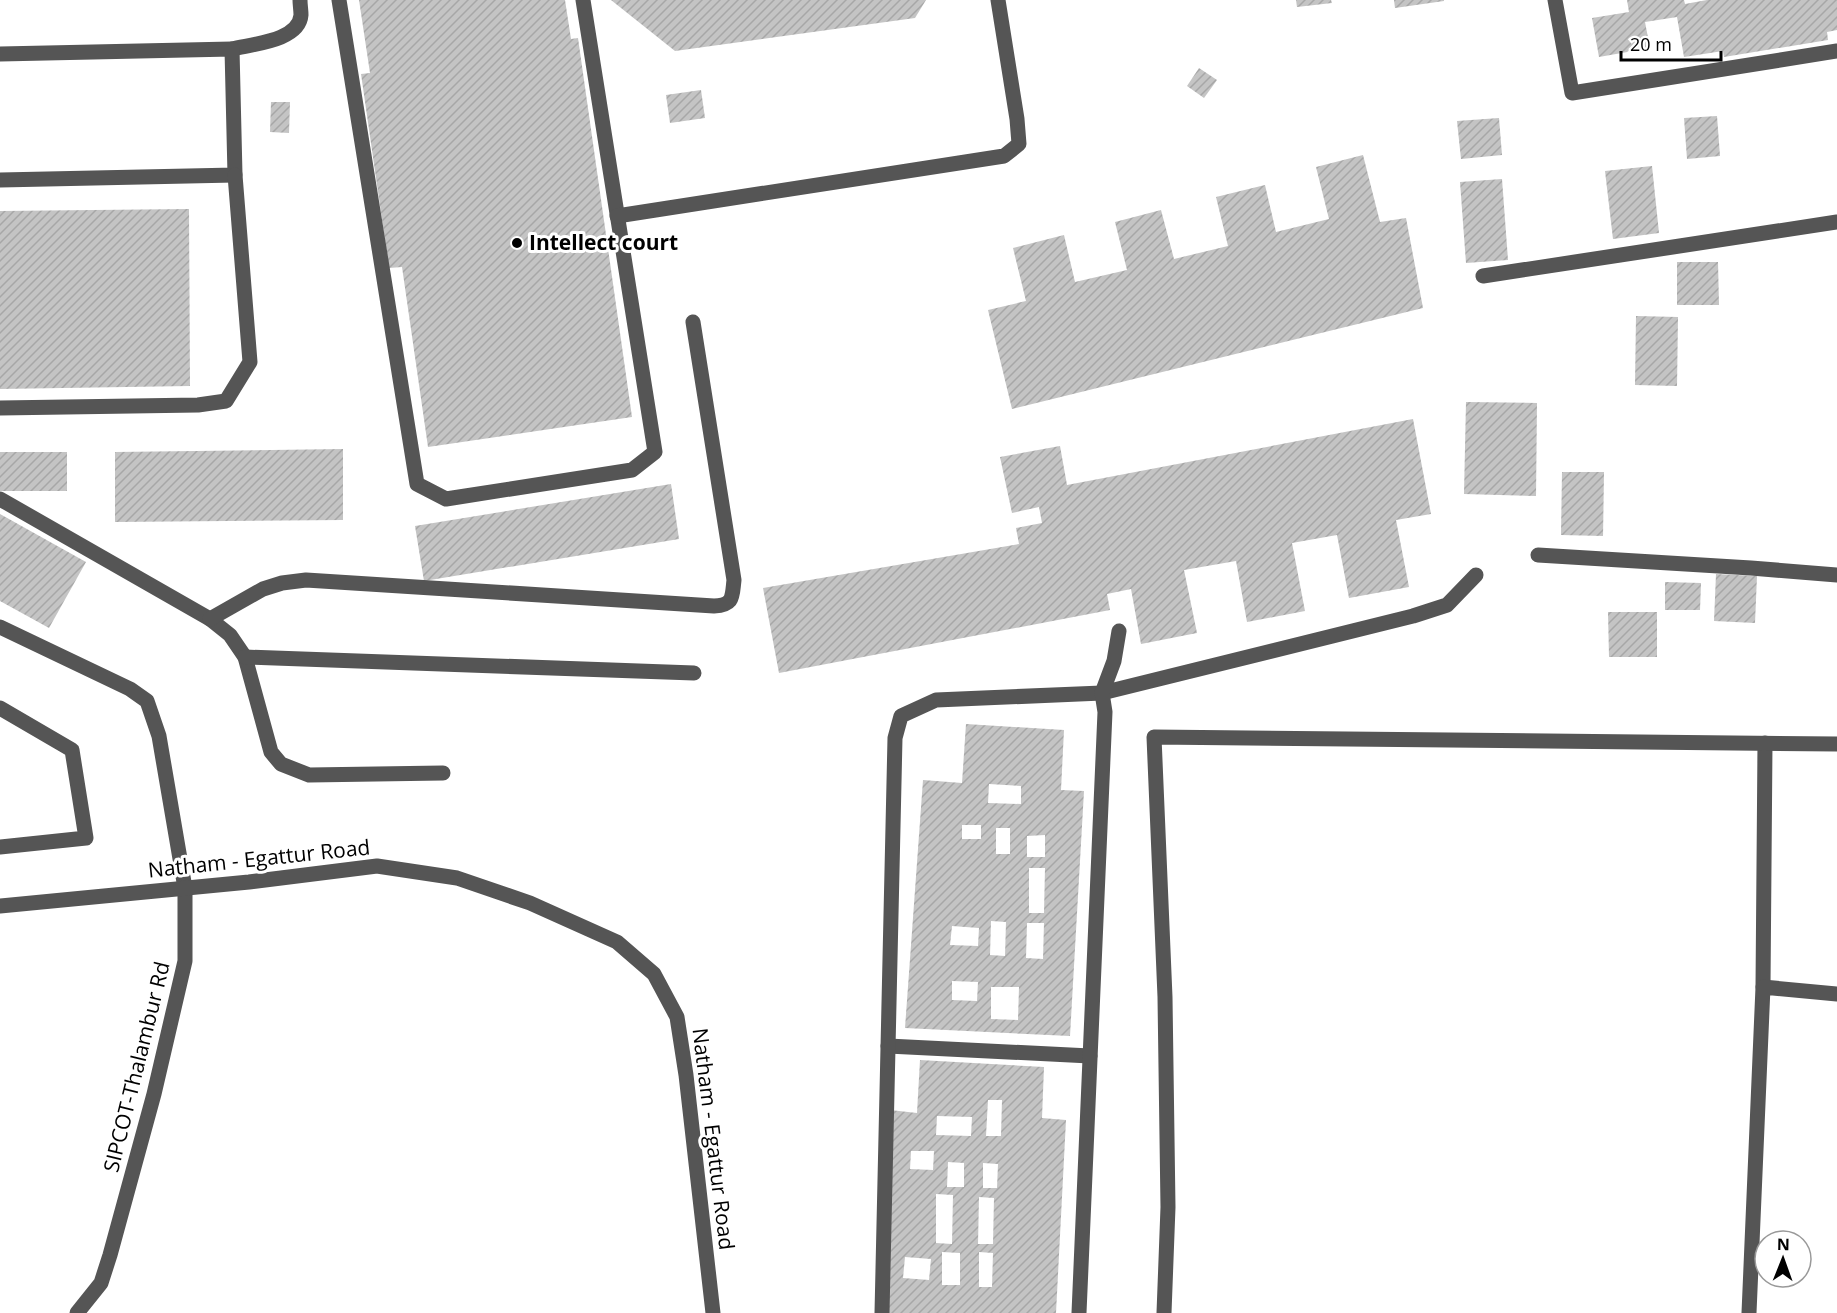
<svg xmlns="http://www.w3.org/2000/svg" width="1837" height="1313" font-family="'Open Sans',sans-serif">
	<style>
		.building { fill: url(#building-hatch); fill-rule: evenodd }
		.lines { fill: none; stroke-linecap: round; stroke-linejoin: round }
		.minor { stroke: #555; stroke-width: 15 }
		.poi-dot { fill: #000; stroke: #fff; stroke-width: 2 }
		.labels { text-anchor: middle; stroke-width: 6; stroke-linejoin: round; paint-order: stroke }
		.poi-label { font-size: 21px; font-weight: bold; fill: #000; stroke: #fff; text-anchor: start }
		.street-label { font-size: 21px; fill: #000; stroke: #fff }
	</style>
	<defs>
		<pattern id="building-hatch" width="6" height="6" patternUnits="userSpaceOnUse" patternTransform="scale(1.5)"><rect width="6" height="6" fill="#c4c4c4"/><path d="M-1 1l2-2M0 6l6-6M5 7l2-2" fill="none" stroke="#a7a7a7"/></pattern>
	</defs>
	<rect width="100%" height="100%" fill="#fff"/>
	<!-- building -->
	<g class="building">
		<polygon points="359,0 565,0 571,39 578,38 632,417 428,447 402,267 389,268 361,74 370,73"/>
		<polygon points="611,0 926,0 915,18 675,51"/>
		<polygon points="1296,0 1331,0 1332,3 1297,7"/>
		<polygon points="1394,0 1444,0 1444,1 1395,8"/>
		<polygon points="1627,0 1684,0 1685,4 1707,0 1837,0 1837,30 1827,32 1828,40 1724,57 1723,51 1684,57 1677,17 1645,22 1650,48 1599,57 1592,18 1629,12"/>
		<polygon points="1199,68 1217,80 1204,98 1187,86"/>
		<polygon points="701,90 705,118 670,123 666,95"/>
		<polygon points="271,102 290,102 289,133 270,132"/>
		<polygon points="1717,116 1720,156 1687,159 1684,118"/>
		<polygon points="1499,118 1502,155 1461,159 1457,121"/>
		<polygon points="1363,155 1380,222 1406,218 1423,308 1012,409 988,310 1026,301 1013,248 1064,235 1075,282 1127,270 1115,222 1161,210 1174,259 1228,246 1216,197 1265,185 1276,232 1329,219 1316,167"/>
		<polygon points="1652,166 1659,233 1613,239 1605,171"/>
		<polygon points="1502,179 1508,260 1466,263 1460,182"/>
		<polygon points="189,209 190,386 0,389 0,211"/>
		<polygon points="1677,262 1718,262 1719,305 1677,305"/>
		<polygon points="1636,316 1678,317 1677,386 1635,385"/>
		<polygon points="1466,402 1537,403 1536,496 1464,494"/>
		<polygon points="1413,419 1431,514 1396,520 1409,587 1349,598 1337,535 1292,543 1305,611 1247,622 1236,561 1184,570 1197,633 1141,644 1131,589 1107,594 1110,610 779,673 763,588 1019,544 1016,528 1042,523 1039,507 1012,513 1000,457 1060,446 1067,485"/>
		<polygon points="343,449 343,520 115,522 115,452"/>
		<rect x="0" y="452" width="67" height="39"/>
		<polygon points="1562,472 1604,472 1603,536 1561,535"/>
		<polygon points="671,484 679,539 424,581 415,526"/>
		<polygon points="0,514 86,562 49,628 0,601"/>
		<polygon points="1716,574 1757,576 1755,623 1714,621"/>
		<polygon points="1665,582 1701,583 1700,610 1665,610"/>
		<polygon points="1608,612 1657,612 1657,657 1609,657"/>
		<path d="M966,724l98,6 -3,60 23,1 -14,245 -165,-8 18,-248 39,3zM989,784l32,2v18l-33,-1zM962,825h19v14h-19zM996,828h14v26h-14zM1045,835v22h-18v-21zM1029,868h16l-1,45h-15zM991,921l15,1 -1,34 -15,-1zM1027,923h17l-1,36 -17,-1zM952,926l27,2 -1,18 -28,-1zM952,981l26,1 -1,19 -25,-1zM991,987h28l-1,33 -27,-1z"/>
		<path d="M920,1060l124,7 -2,51 24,2 -10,193h-168l2,-203 27,3zM988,1100h14l-1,36h-15zM937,1116l35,1 -1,19 -35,-1zM911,1151h23l-1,19 -23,-1zM948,1162l16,1v24h-17zM983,1163l15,1 -1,24h-14zM936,1194l17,1 -1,49 -16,-1zM979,1197l15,1 -1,46h-15zM942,1252l18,1v32h-18zM979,1252l14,1 -1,34h-13zM905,1257l26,2 -2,21 -26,-2z"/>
	</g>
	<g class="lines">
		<!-- minor -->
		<g class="minor">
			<polyline points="339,0 417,484 446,499 632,470 655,452 583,0"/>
			<polyline points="1555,0 1572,93 1837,51"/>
			<path d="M232,49c20,-5 67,-8 69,-34 0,-5 -1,-10 -1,-15"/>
			<polyline points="0,54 232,49 235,175 0,180"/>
			<polyline points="617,216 1004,156 1019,144 1017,119 998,0"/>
			<polyline points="1483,276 1837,222"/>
			<polyline points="0,408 198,405 226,401 250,362 235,175"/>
			<polyline points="0,499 210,619 230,635 245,657 271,752 281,764 309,775 443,773"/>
			<polyline points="1538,555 1751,568 1837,575"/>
			<path d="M210,619l53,-30 19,-6 24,-3 408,26c20,-1 18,-9 20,-26l-41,-258"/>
			<polyline points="0,627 130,689 147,701 159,736 185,888 185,961 154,1094 110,1255 101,1283 77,1313"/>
			<polyline points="245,657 694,673"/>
			<polyline points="0,708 72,750 86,838 0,847"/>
			<polyline points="0,906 249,882 377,866 457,878 530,903 617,942 654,974 677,1017 686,1075 713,1313"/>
			<polyline points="1763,987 1765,743"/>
			<polyline points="888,1046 1090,1056"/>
			<polyline points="882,1313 895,738 901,716 936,700 1102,693 1413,616 1447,605 1476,575"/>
			<polyline points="1079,1313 1105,712 1102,693 1114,661 1119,631"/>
			<polyline points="1164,1313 1168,1207 1165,997 1154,737 1837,744"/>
			<polyline points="1749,1313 1763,987 1837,994"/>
		</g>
	</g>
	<!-- markers -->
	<circle class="poi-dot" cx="517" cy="243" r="6"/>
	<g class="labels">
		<!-- poi labels -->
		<g class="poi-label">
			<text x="529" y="250">Intellect court</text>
		</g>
		<!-- street labels -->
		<g class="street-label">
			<text transform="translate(259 859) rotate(-6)" y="7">Natham - Egattur Road</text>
			<text transform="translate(137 1067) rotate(-76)" y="7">SIPCOT-Thalambur Rd</text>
			<text transform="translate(713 1139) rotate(83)" y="7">Natham - Egattur Road</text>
		</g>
	</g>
	<!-- north arrow -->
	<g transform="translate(1783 1259) rotate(1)"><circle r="28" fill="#ffffff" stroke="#999999" stroke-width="1.5"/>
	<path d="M0-4.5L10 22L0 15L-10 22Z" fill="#000000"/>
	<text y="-9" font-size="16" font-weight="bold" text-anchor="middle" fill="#000000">N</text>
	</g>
	<!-- scale -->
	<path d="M1621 51v9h100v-9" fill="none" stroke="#000000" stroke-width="3"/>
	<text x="1630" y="51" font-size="18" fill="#000000" stroke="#ffffff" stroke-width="4.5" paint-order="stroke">20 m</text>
</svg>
